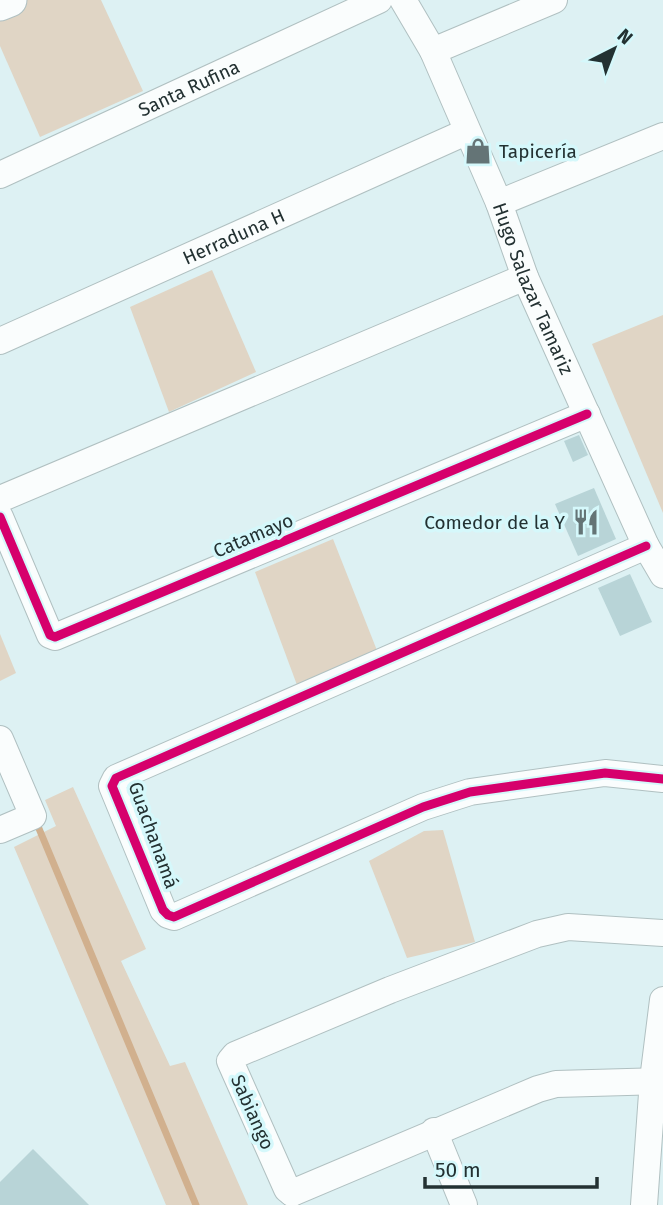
<svg xmlns="http://www.w3.org/2000/svg" width="663" height="1205" font-family="'Fira Sans',sans-serif">
	<style>
		.green { fill: #e0d5c5 }
		.lines { fill: none; stroke-linecap: round; stroke-linejoin: round }
		.stream { stroke: #d1b08e; stroke-width: 7 }
		.building { fill: #b8d4d7 }
		.minor-casing { stroke: #b0c0c1; stroke-width: 28 }
		.major-casing { stroke: #b0c0c1; stroke-width: 35 }
		.minor { stroke: #fafdfd; stroke-width: 26 }
		.major { stroke: #fafdfd; stroke-width: 33 }
		.cycleway-casing { stroke: #d5f8fb; stroke-width: 13 }
		.cycleway { stroke: #d6006c; stroke-width: 9 }
		.labels { text-anchor: middle; stroke-width: 7; stroke-linejoin: round; paint-order: stroke }
		.street-label { font-size: 19px; fill: #233132; stroke: #d5f8fb }
		.poi-label { font-size: 19px; fill: #233132; stroke: #d5f8fb; text-anchor: start }
	</style>
	<rect width="100%" height="100%" fill="#ddf1f3"/>
	<!-- green -->
	<g class="green">
		<polygon points="27,0 101,0 143,91 40,137 0,46 0,10"/>
		<polygon points="212,270 256,372 169,412 130,307"/>
		<polygon points="663,315 663,513 592,344"/>
		<polygon points="333,539 378,653 297,685 255,572"/>
		<polygon points="0,634 16,673 0,681"/>
		<polygon points="73,787 146,949 121,961 170,1066 185,1062 248,1205 166,1205 14,847 56,826 45,800"/>
		<polygon points="443,830 475,942 407,958 369,861 424,831"/>
	</g>
	<g class="lines">
		<!-- stream -->
		<polyline class="stream" points="35,819 196,1205"/>
	</g>
	<!-- building -->
	<g class="building">
		<polygon points="579,435 588,455 573,462 564,441"/>
		<polygon points="594,488 616,539 578,556 555,504"/>
		<polygon points="630,574 652,622 620,636 598,588"/>
		<polygon points="33,1149 89,1205 0,1205 0,1182"/>
	</g>
	<g class="lines">
		<!-- minor casing -->
		<g class="minor-casing">
			<g id="minor">
				<path id="s1" d="M403,0l30,51 66,152 26,74 121,269 17,29"/>
				<polyline points="433,51 554,0"/>
				<path id="s2" d="M0,175l379,-175"/>
				<polyline points="499,203 663,136"/>
				<path id="s3" d="M0,341l466,-209"/>
				<polyline points="0,499 525,277"/>
				<polyline points="0,517 50,635 55,637 587,414"/>
				<polyline points="646,546 116,778 112,786 163,910 168,915 174,917 423,807 470,792 605,773 663,779"/>
				<polyline points="0,739 33,816 0,830"/>
				<polyline points="434,1131 464,1205"/>
				<polyline points="292,1193 287,1189 230,1061 235,1055 390,990 537,934 568,927 663,933"/>
				<polyline points="292,1193 538,1089 556,1084 663,1081"/>
				<polyline points="644,1205 653,1080 663,1000"/>
			</g>
		</g>
		<!-- major casing -->
		<g class="major-casing">
			<polyline id="major" points="0,4 10,0"/>
		</g>
		<!-- minor -->
		<use href="#minor" class="minor"/>
		<!-- major -->
		<use href="#major" class="major"/>
		<!-- cycleway casing -->
		<g class="cycleway-casing">
			<g id="cycleway">
				<polyline points="0,517 50,635 55,637 587,414"/>
				<polyline points="646,546 116,778 112,786 163,910 168,915 174,917 423,807 470,792 605,773 663,779"/>
			</g>
		</g>
		<!-- cycleway -->
		<use href="#cycleway" class="cycleway"/>
	</g>
	<!-- icons -->
	<defs>
		<g id="shop-bare" transform="scale(2.1)"><path d="M-5-2.5h2.3a2.7 3.5 0 0 1 5.4 0H5L5.5 6h-11ZM-1.5-2.5h3a1.5 2.3 0 0 0-3 0Z" fill="#647476" stroke="#d5f8fb" stroke-width="2.5" paint-order="stroke"/></g>
		<g id="restaurant-bare" transform="scale(2.1)"><path d="M-5-6h1v4h1v-4h1v4h1v-4h1v5L-1.5 .5V6h-2V.5L-5-1ZM5-6V6H3V1.5H1.5Q1.5-4 5-6Z" fill="#647476" stroke="#d5f8fb" stroke-width="2.5" paint-order="stroke"/></g>
	</defs>
	<g fill-rule="evenodd">
		<use href="#shop-bare" x="478" y="151"/>
		<use href="#restaurant-bare" x="586" y="522"/>
	</g>
	<g class="labels">
		<!-- street labels -->
		<g class="street-label">
			<text dy="7" stroke="none"><textPath href="#s2" startOffset="208">Santa Rufina</textPath></text>
			<text dy="7" stroke="none"><textPath href="#s3" startOffset="256">Herraduna H</textPath></text>
			<text dy="7" stroke="none"><textPath href="#s1" startOffset="317">Hugo Salazar Tamariz</textPath></text>
			<text transform="translate(253 535) rotate(-23)" y="7">Catamayo</text>
			<text transform="translate(154 835) rotate(70)" y="7">Guachanamá</text>
			<text transform="translate(253 1112) rotate(66)" y="7">Sabiango</text>
		</g>
		<!-- poi labels -->
		<g class="poi-label">
			<text x="499" y="158">Tapicería</text>
			<text x="565" y="529" text-anchor="end">Comedor de la Y</text>
		</g>
	</g>
	<!-- north arrow -->
	<g transform="translate(614 49) rotate(42)" stroke="#d5f8fb" stroke-width="5" paint-order="stroke">
	<path d="M0-5L12 26L0 18L-12 26Z" fill="#233132"/>
	<text y="-10" font-size="19" font-weight="bold" text-anchor="middle" fill="#233132">N</text>
	</g>
	<!-- scale -->
	<path d="M425 1177v10h172v-10" fill="none" stroke="#233132" stroke-width="3.5"/>
	<text x="435" y="1177" font-size="21" fill="#233132" stroke="#d5f8fb" stroke-width="5" paint-order="stroke">50 m</text>
</svg>
